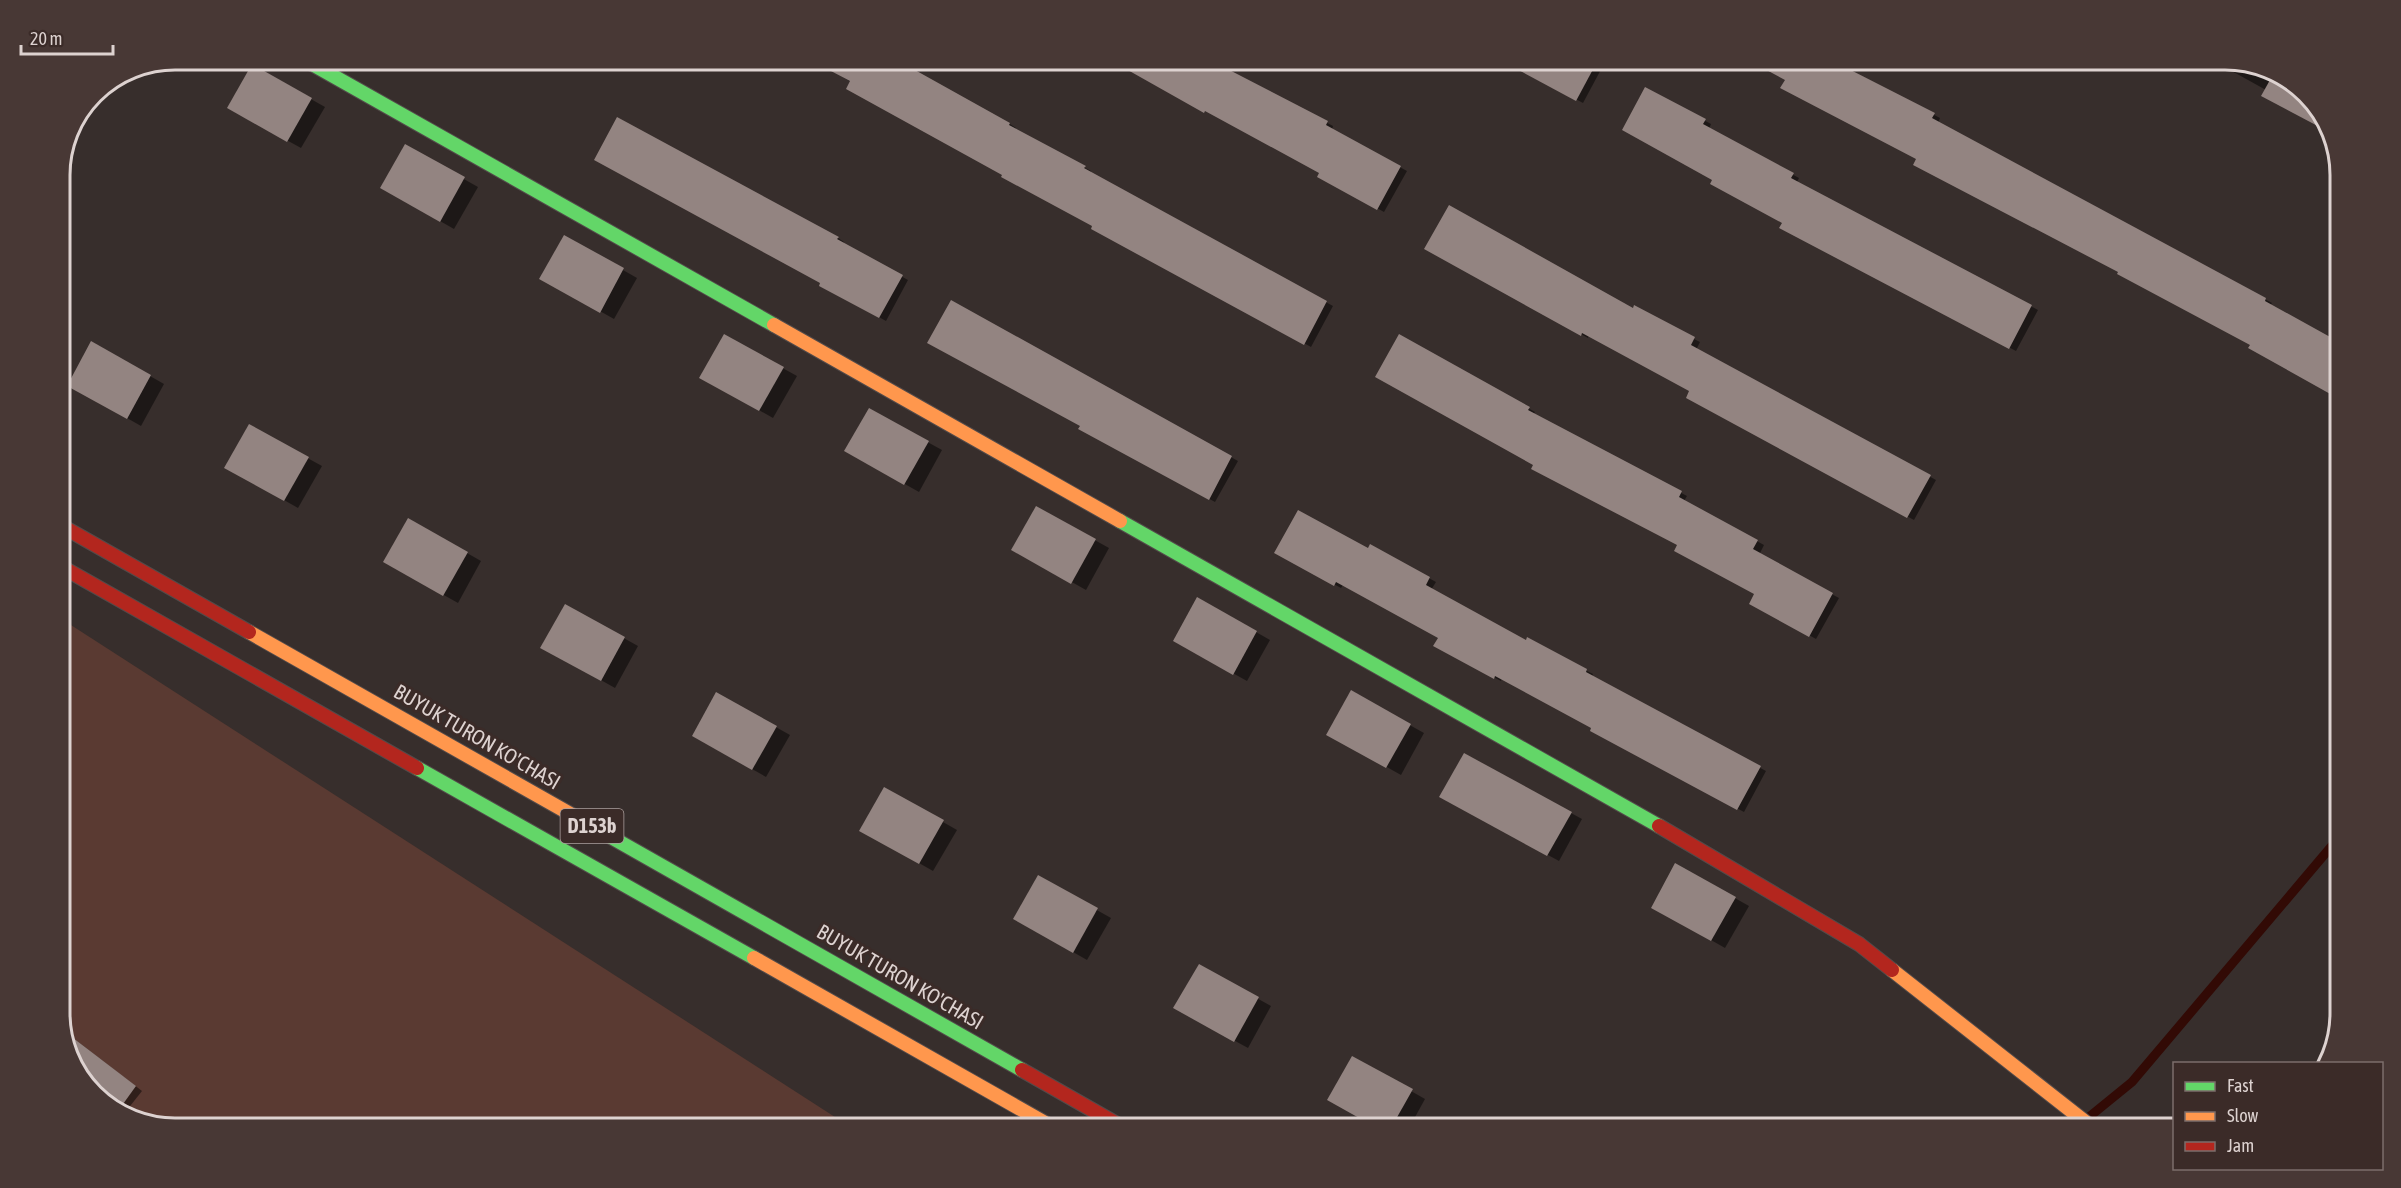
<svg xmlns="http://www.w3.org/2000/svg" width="2401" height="1188" font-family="'Asap Condensed',sans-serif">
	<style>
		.green { fill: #5a3a32 }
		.shadow { fill: #0007 }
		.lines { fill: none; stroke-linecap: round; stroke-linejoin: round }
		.stream { stroke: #320a05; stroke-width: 9 }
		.building { fill: #938481 }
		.fast-casing { stroke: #534b4a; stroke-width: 16 }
		.slow-casing { stroke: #534b4a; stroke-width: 16 }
		.jam-casing { stroke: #534b4a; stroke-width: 16 }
		.fast { stroke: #63d668; stroke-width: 14 }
		.slow { stroke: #ff974d; stroke-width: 14 }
		.jam { stroke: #b3261e; stroke-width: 14 }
		.labels { text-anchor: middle; stroke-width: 6; stroke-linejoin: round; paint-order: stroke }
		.shield { fill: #3b2b28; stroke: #aca09e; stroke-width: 1.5 }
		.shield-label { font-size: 20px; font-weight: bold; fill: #ddd2d0 }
		.street-label { font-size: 21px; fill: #ddd2d0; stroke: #3b2b28 }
		.rim { fill: none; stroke: #ddd2d0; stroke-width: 3 }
	</style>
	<rect width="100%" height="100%" fill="#372e2c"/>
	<!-- green -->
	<polygon class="green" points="60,618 852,1128 175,1128 125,1116 80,1077 60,1021"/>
	<!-- shadow -->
	<g class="shadow">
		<polygon points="814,60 893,60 1010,124 1016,128 1015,130 1091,171 1090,173 1333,306 1311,347 1093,228 1094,226"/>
		<polygon points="1111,60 1208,60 1333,126 1332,130 1407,171 1384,212 1319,176 1321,172"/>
		<polygon points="1522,60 1601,60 1605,62 1583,103 1518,68"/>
		<polygon points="1751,60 1830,60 1940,118 1938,123 2272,303 2270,306 2120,272 1918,159 1788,91 1786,79"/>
		<polygon points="2212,60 2226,60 2276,72 2322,111 2266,90"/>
		<polygon points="252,66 325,107 301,148 229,108"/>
		<polygon points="1646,89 1711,124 1709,129 1799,178 1797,182 2038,310 2016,351 1787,231 1784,223 1714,179"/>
		<polygon points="405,146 478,187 454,229 382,188"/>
		<polygon points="596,160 838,238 844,242 843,244 908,280 886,321 821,285 822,283"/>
		<polygon points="565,237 637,278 614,319 541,278"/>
		<polygon points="1426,248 1633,310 1694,339 1700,342 1696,350 1936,480 1914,520 1688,398 1691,391 1589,335 1588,338"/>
		<polygon points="952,302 1238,461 1215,502 1080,428 1082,425"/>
		<polygon points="724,336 797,376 773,418 701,377"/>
		<polygon points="1399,336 1535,412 1533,415 1687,496 1684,501 1764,545 1759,555 1839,598 1816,639 1751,603 1756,594 1679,545 1535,465"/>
		<polygon points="92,343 164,384 141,426 69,385"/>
		<polygon points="869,410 942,450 919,492 846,451"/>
		<polygon points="249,426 322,466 298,508 226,467"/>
		<polygon points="1037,508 1109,548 1086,590 1013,549"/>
		<polygon points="409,520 481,561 458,603 385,562"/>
		<polygon points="1371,546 1436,582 1431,590 1526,642 1528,639 1587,671 1593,674 1592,677 1766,771 1744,812 1598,734 1593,728 1502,678 1501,681 1442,650 1440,637 1343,585 1341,588 1276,553 1369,550"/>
		<polygon points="1198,599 1270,640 1247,681 1175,641"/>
		<polygon points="566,606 638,646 615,688 542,647"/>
		<polygon points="1352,693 1424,733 1401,775 1328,734"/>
		<polygon points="717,694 790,735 766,777 694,736"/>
		<polygon points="885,789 957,830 933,871 861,830"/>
		<polygon points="1452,803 1571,813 1582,819 1559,861"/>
		<polygon points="1676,865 1749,906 1725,948 1653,907"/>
		<polygon points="1038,877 1111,918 1087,960 1015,919"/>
		<polygon points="1199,966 1271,1006 1248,1048 1175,1008"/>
		<polygon points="64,1031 142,1091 123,1115 80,1077"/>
		<polygon points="1353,1058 1425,1099 1409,1128 1379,1128"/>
	</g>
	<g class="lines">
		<!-- stream -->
		<polyline class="stream" points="2089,1117 2132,1082 2341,835"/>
	</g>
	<!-- building -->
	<g class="building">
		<polygon points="810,60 897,60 1010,123 1009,125 1086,166 1084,168 1327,301 1304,345 1091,229 1092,226 1001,177 1002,175 846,89 850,81"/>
		<polygon points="1110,60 1210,60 1328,121 1326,125 1401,166 1377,210 1317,177 1319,173 1205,111 1204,113"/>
		<polygon points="1500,60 1598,60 1576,101"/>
		<polygon points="1748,60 1831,60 1935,113 1932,118 2266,298 2265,301 2341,343 2341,400 2248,348 2250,345 2117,274 2118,272 1913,165 1916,159 1780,88 1785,80"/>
		<polygon points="252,64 312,98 287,142 227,108"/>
		<polygon points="2275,71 2322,111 2329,132 2261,96"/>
		<polygon points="1645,87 1706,119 1703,124 1794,173 1791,178 2032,305 2009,349 1779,228 1782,223 1710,184 1712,180 1622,130"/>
		<polygon points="617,117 839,237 837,239 903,275 879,318 819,286 820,283 594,160"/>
		<polygon points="405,144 465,177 440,222 380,188"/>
		<polygon points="1449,205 1633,308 1634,305 1695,337 1691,345 1931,475 1907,518 1686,398 1689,391 1582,333 1581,336 1424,249"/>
		<polygon points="564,235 624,268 600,313 539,279"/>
		<polygon points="951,300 1232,456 1209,500 1078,429 1080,426 927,343"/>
		<polygon points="724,334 784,367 759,411 699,378"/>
		<polygon points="1399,334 1530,407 1528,410 1682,491 1679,497 1758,540 1753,549 1833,593 1809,637 1749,604 1754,594 1674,551 1677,545 1531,469 1533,465 1375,377"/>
		<polygon points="91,341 151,375 127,419 67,386"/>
		<polygon points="869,408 929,441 904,485 844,451"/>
		<polygon points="249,424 309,457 284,501 224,468"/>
		<polygon points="1036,506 1096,539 1071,584 1011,550"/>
		<polygon points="1298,510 1368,548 1370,544 1430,577 1426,585 1526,640 1527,637 1587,669 1586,672 1761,766 1737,810 1590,731 1591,728 1495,676 1494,679 1433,646 1438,638 1336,582 1334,586 1274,553"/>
		<polygon points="408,518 468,552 443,596 383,562"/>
		<polygon points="1197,597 1257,631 1233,675 1173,641"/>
		<polygon points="565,604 625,637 601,681 540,648"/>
		<polygon points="1351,690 1411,724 1386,768 1326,735"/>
		<polygon points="716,692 777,726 752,770 692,736"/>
		<polygon points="1464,753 1572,812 1547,856 1439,797"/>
		<polygon points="884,787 944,820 919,864 859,831"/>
		<polygon points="1675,863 1736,897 1711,941 1651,908"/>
		<polygon points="1038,875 1098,908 1073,953 1013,919"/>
		<polygon points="1199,964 1259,997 1234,1042 1173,1008"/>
		<polygon points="64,1031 136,1086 118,1111 80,1077"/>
		<polygon points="1352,1056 1413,1089 1391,1128 1377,1128 1327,1100"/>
	</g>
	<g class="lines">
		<!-- fast casing -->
		<g class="fast-casing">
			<g id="fast">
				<polyline points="305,60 774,325"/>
				<polyline points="1120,521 1659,826"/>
				<polyline points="417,768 754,958"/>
				<polyline points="588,824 1022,1070"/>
			</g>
		</g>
		<!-- slow casing -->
		<g class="slow-casing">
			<g id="slow">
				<polyline points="774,325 1120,521"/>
				<polyline points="249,632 588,824"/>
				<polyline points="754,958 1054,1128"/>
				<polyline points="1892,970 2093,1128"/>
			</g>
		</g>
		<!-- jam casing -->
		<g class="jam-casing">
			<g id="jam">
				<polyline points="60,525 249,632"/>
				<polyline points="60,566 417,768"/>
				<polyline points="1659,826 1859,944 1892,970"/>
				<polyline points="1022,1070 1124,1128"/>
			</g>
		</g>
		<!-- fast -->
		<use href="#fast" class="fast"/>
		<!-- slow -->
		<use href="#slow" class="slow"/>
		<!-- jam -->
		<use href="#jam" class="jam"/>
	</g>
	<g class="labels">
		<!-- shield labels -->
		<rect class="shield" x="560.5" y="809" width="63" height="34" rx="4.5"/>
		<g class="shield-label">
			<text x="592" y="833">D153b</text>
		</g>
		<!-- street labels -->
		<g class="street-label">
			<text transform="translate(477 737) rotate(30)" y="7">BUYUK TURON KO'CHASI</text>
			<text transform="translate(900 977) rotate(30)" y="7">BUYUK TURON KO'CHASI</text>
		</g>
	</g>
	<!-- crop -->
	<path d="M0 0H2401V1188H0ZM175 70H2225A105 105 0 0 1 2330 175V1013A105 105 0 0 1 2225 1118H175A105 105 0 0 1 70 1013V175A105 105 0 0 1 175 70Z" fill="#483835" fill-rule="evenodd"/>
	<path class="rim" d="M175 70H2225A105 105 0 0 1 2330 175V1013A105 105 0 0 1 2225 1118H175A105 105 0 0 1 70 1013V175A105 105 0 0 1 175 70Z"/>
	<!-- legend -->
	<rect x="2173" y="1062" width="210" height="108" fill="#3b2b28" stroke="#7c6e6b" stroke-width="1.5"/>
	<rect x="2185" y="1082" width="30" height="9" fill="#63d668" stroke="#7c6e6b" stroke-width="1.5"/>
	<text x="2227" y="1092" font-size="18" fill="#ddd2d0">Fast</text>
	<rect x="2185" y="1112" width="30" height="9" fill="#ff974d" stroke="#7c6e6b" stroke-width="1.5"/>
	<text x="2227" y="1122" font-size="18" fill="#ddd2d0">Slow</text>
	<rect x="2185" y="1142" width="30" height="9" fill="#b3261e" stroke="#7c6e6b" stroke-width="1.5"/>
	<text x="2227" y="1152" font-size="18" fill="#ddd2d0">Jam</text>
	<!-- scale -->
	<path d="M21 45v9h92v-9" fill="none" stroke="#ddd2d0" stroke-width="3"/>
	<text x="30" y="45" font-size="18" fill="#ddd2d0" stroke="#3b2b28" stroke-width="4.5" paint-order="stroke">20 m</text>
</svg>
